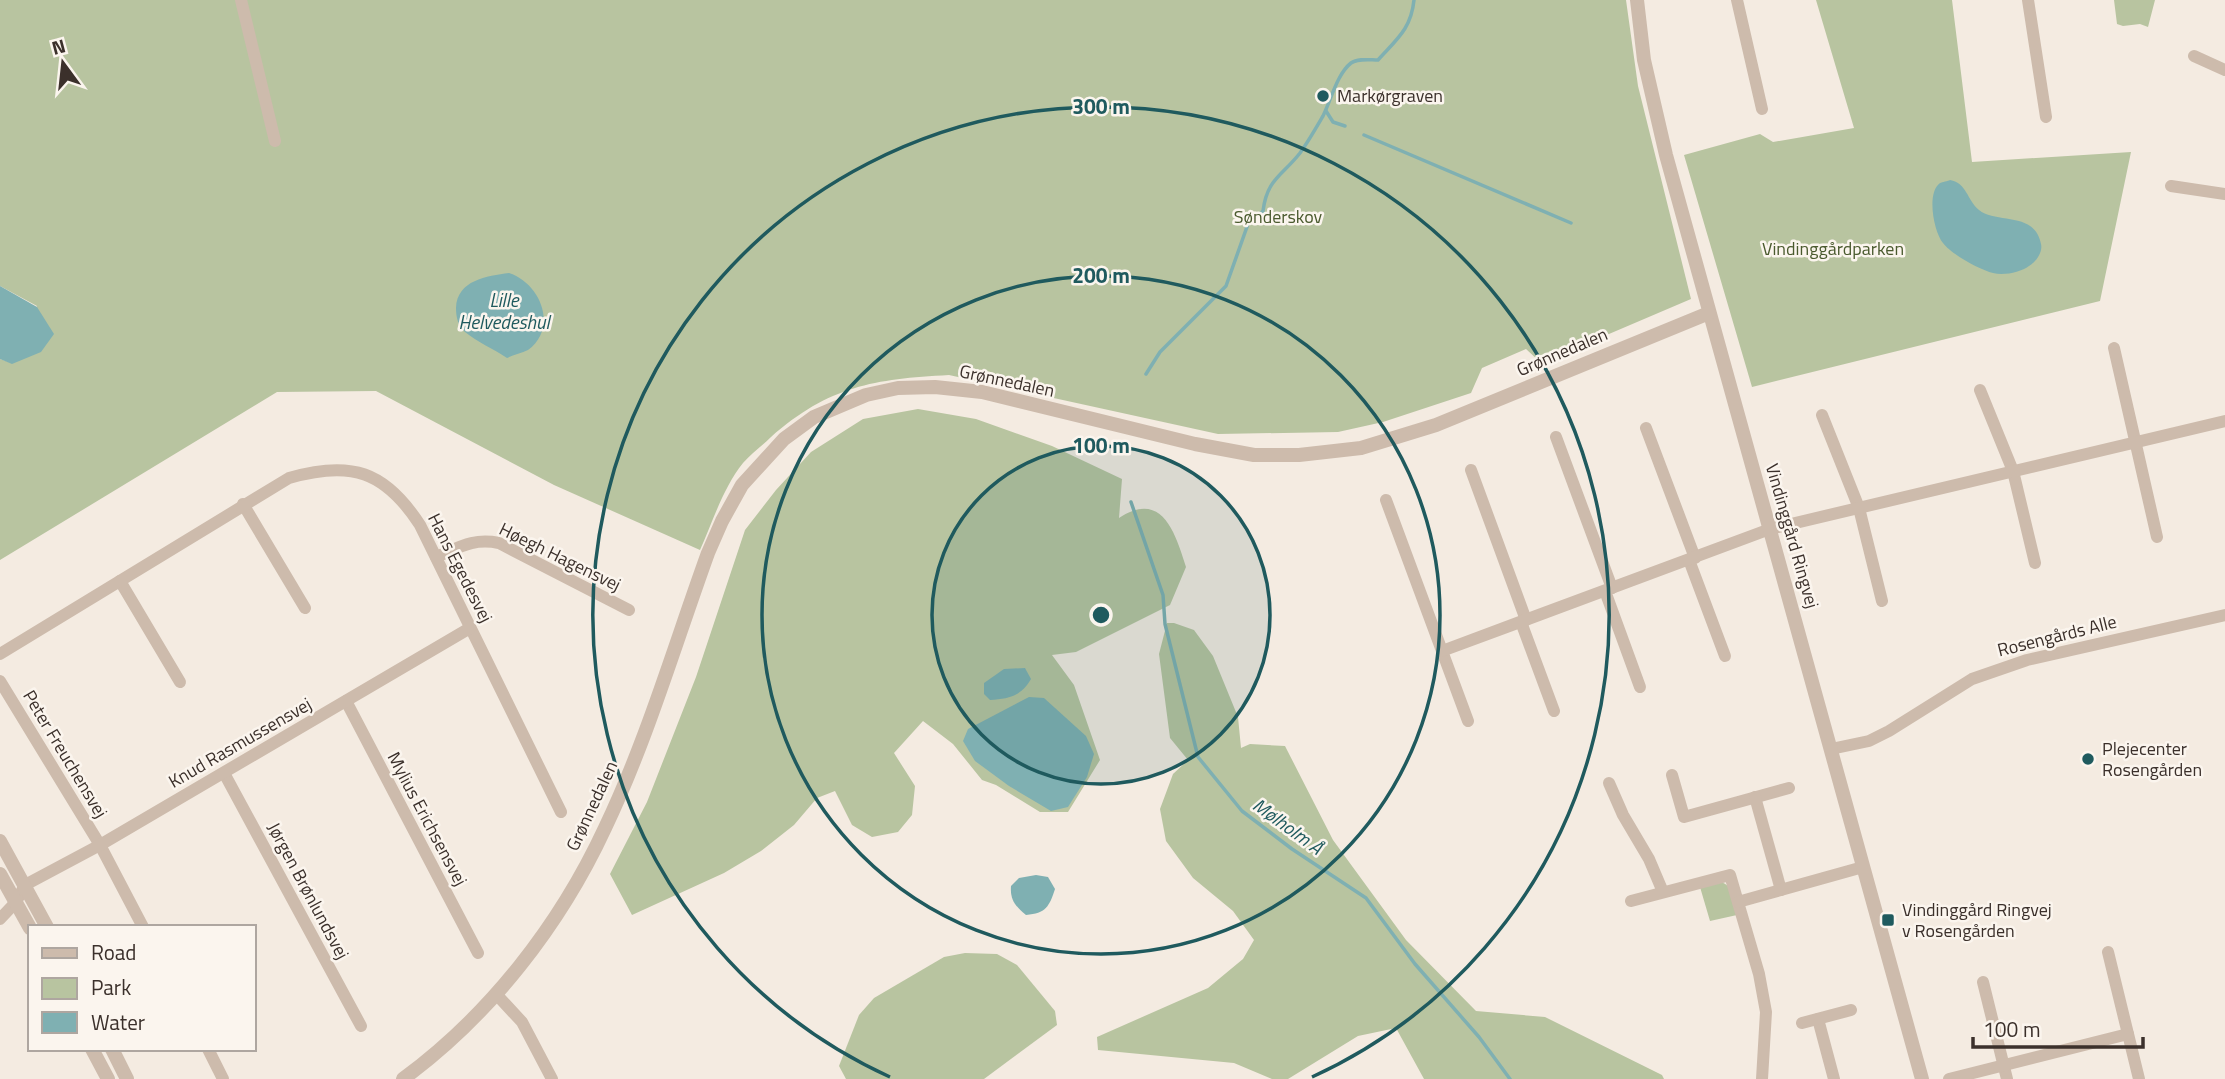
<svg xmlns="http://www.w3.org/2000/svg" width="2225" height="1079" font-family="'Titillium Web',sans-serif">
	<style>
		.green { fill: #b8c4a0 }
		.water { fill: #7fb0b2 }
		.lines { fill: none; stroke-linecap: round; stroke-linejoin: round }
		.stream { stroke: #7fb0b2; stroke-width: 3.5 }
		.minor { stroke: #cdbbac; stroke-width: 12 }
		.tertiary { stroke: #cdbbac; stroke-width: 14 }
		.ring { fill: none; stroke: #1f5a5e; stroke-width: 3.5 }
		.poi-dot { fill: #1f5a5e; stroke: #fbf5ee; stroke-width: 2.5 }
		.labels { text-anchor: middle; stroke-width: 5; stroke-linejoin: round; paint-order: stroke }
		.poi-label { font-size: 18px; fill: #3b302b; stroke: #fbf5ee; text-anchor: start }
		.park-label { font-size: 18px; fill: #4a5a2e; stroke: #fbf5ee }
		.street-label { font-size: 18px; fill: #3b302b; stroke: #fbf5ee }
		.water-label { font-size: 19px; font-style: italic; fill: #1f5a5e; stroke: #fbf5ee }
		.centre { fill: #1f5a5e; stroke: #fbf5ee; stroke-width: 3.5 }
		.ring-label { font-size: 21px; text-anchor: middle; font-weight: bold; fill: #1f5a5e; stroke: #fbf5ee; stroke-width: 5; stroke-linejoin: round; paint-order: stroke }
	</style>
	<rect width="100%" height="100%" fill="#f4ebe1"/>
	<!-- green -->
	<g class="green">
		<path d="M0,0h1626l12,86 53,213 -150,64 -15,-14 -44,19 -11,25 -88,29 -45,10 -120,2 -269,-59c-75,4 -120,11 -178,62 -9,9 -20,17 -28,26 -20,25 -30,58 -43,87l-146,-65 -178,-94 -99,1 -277,168v-201l12,4 25,-57 -37,-20z"/>
		<polygon points="1816,0 1952,0 1972,162 2131,152 2100,301 1752,387 1684,155 1760,134 1773,142 1854,128"/>
		<polygon points="2114,0 2155,0 2148,27 2140,24 2123,26 2117,24"/>
		<path d="M918,409l58,10 76,27 70,33 -3,39c43,-28 56,14 67,49l-16,38 -94,47 -24,3 22,30 26,75 -32,52h-28l-44,-27 -14,-5 -29,-36 -30,-23 -29,32 21,33 -3,29 -14,17 -26,5 -20,-12 -17,-34 -18,7 -23,27 -33,26 -37,22 -92,42 -22,-41 37,-72 49,-125 49,-147 31,-40 35,-38 52,-33z"/>
		<polygon points="1167,623 1174,623 1194,630 1213,656 1238,717 1241,748 1250,744 1285,746 1333,840 1406,940 1476,1011 1545,1017 1662,1075 1664,1079 1424,1079 1396,1028 1358,1036 1288,1079 1272,1079 1234,1063 1098,1050 1097,1037 1208,988 1243,959 1254,940 1233,911 1193,878 1166,841 1160,809 1173,774 1188,760 1170,738 1159,654"/>
		<path d="M1719,882c15,1 15,21 18,33l-27,6 -10,-34z"/>
		<polygon points="965,953 997,954 1017,965 1055,1011 1057,1025 984,1079 846,1079 839,1066 859,1015 874,998 944,957"/>
	</g>
	<!-- water -->
	<g class="water">
		<path d="M1950,180c17,3 17,20 29,30 17,14 56,1 62,34 2,8 -5,18 -12,22 -8,6 -25,10 -36,7 -13,-3 -42,-19 -50,-30 -9,-11 -17,-50 -3,-60 2,-1 8,-2 10,-3z"/>
		<path d="M509,273c31,10 50,54 19,77 -6,3 -15,5 -21,8 -13,-9 -30,-16 -42,-26 -7,-6 -9,-15 -9,-24 1,-28 31,-32 53,-35z"/>
		<polygon points="0,286 37,307 54,334 41,352 12,364 0,359"/>
		<path d="M1025,668l6,11c-10,17 -22,20 -41,21l-6,-6v-11l20,-14z"/>
		<polygon points="1029,697 1044,698 1086,736 1094,754 1087,777 1068,807 1051,811 1009,786 975,761 963,741 968,729"/>
		<path d="M1036,875l12,2 7,12c-6,18 -9,24 -29,26 -11,-9 -16,-15 -15,-29l8,-8z"/>
	</g>
	<g class="lines">
		<!-- stream -->
		<g class="stream">
			<polyline points="1326,111 1333,122 1345,126"/>
			<polyline points="1364,135 1571,223"/>
			<path d="M1146,374l14,-22 66,-66 22,-62 15,-13c4,-32 19,-35 37,-58 8,-11 16,-25 23,-37 8,-16 14,-42 28,-53 7,-5 19,-3 27,-3 19,-21 33,-31 36,-60"/>
			<polyline points="1131,502 1163,595 1165,624 1198,757 1242,811 1292,849 1366,898 1415,964 1479,1037 1510,1079"/>
		</g>
		<!-- minor -->
		<g class="minor">
			<polyline points="241,0 275,141"/>
			<polyline points="1737,0 1762,109"/>
			<polyline points="2028,0 2046,117"/>
			<polyline points="2194,56 2225,70"/>
			<polyline points="2171,186 2225,194"/>
			<polyline points="2114,348 2157,537"/>
			<polyline points="1980,390 2013,471 2035,563"/>
			<polyline points="1822,415 1859,508 1882,601"/>
			<polyline points="1646,428 1695,558"/>
			<polyline points="1556,437 1612,588"/>
			<polyline points="1471,470 1526,620"/>
			<polyline points="1386,500 1468,721"/>
			<polyline points="243,504 305,608"/>
			<path d="M436,557c24,-10 37,-19 63,-14l130,67"/>
			<polyline points="1689,560 1725,656"/>
			<polyline points="120,581 180,682"/>
			<polyline points="1605,591 1640,687"/>
			<polyline points="1521,622 1554,711"/>
			<polyline points="1442,651 1770,529 2225,421"/>
			<path d="M0,654l289,-176c62,-18 96,-7 131,47l141,287"/>
			<polyline points="0,681 100,845 143,927"/>
			<polyline points="346,701 478,953"/>
			<polyline points="1831,749 1869,741 1889,731 1972,679 2027,660 2225,615"/>
			<polyline points="224,773 361,1026"/>
			<polyline points="1672,775 1684,817 1789,788"/>
			<polyline points="1609,783 1623,815 1649,859 1663,892"/>
			<polyline points="1755,797 1781,890"/>
			<polyline points="1631,901 1730,875 1759,974 1766,1012 1762,1079"/>
			<polyline points="1738,902 1863,867"/>
			<polyline points="0,919 16,902 25,885 100,845 470,628"/>
			<polyline points="2108,952 2139,1079"/>
			<polyline points="1983,982 2007,1079"/>
			<polyline points="496,994 522,1022 552,1079"/>
			<polyline points="1818,1019 1834,1079"/>
			<polyline points="1802,1023 1851,1010"/>
			<polyline points="208,1049 223,1079"/>
			<polyline points="1949,1079 2128,1034"/>
		</g>
		<!-- tertiary -->
		<g class="tertiary">
			<polyline points="1637,0 1644,60 1666,155 1922,1079"/>
			<polyline points="0,841 47,927"/>
			<polyline points="0,874 30,928"/>
			<polyline points="92,1049 108,1079"/>
			<polyline points="112,1049 127,1079"/>
			<path d="M403,1079c87,-64 157,-154 202,-251 42,-88 70,-184 103,-275l14,-32 20,-36 42,-46 30,-22 52,-22 32,-7 37,-1 47,5 213,52 59,11h45l62,-7 75,-23 273,-112"/>
		</g>
	</g>
	<!-- distance rings -->
	<circle cx="1101" cy="615" r="169" fill="#1f5a5e" fill-opacity=".12"/>
	<g class="ring">
		<circle cx="1101" cy="615" r="169"/>
		<circle cx="1101" cy="615" r="339"/>
		<path d="M890 1077A508 508 0 1 1 1312 1077"/>
	</g>
	<!-- markers -->
	<g class="poi-dot">
		<circle cx="1323" cy="96" r="7"/>
		<circle cx="2088" cy="759" r="7"/>
		<rect x="1881" y="913" width="14" height="14" rx="3.5"/>
	</g>
	<g class="labels">
		<!-- poi labels -->
		<g class="poi-label">
			<text x="1337" y="102">Markørgraven</text>
			<text x="2102" y="755">Plejecenter<tspan x="2102" dy="21">Rosengården</tspan></text>
			<text x="1902" y="916">Vindinggård Ringvej<tspan x="1902" dy="21">v Rosengården</tspan></text>
		</g>
		<!-- park labels -->
		<g class="park-label">
			<text x="1278" y="223">Sønderskov</text>
			<text x="1833" y="255">Vindinggårdparken</text>
		</g>
		<!-- street labels -->
		<g class="street-label">
			<text transform="translate(1562 352) rotate(-23)" y="6">Grønnedalen</text>
			<text transform="translate(1007 381) rotate(12)" y="6">Grønnedalen</text>
			<text transform="translate(1792 536) rotate(74)" y="6">Vindinggård Ringvej</text>
			<text transform="translate(560 557) rotate(26)" y="6">Høegh Hagensvej</text>
			<text transform="translate(460 568) rotate(63)" y="6">Hans Egedesvej</text>
			<text transform="translate(2057 636) rotate(-14)" y="6">Rosengårds Alle</text>
			<text transform="translate(240 743) rotate(-30)" y="6">Knud Rasmussensvej</text>
			<text transform="translate(65 754) rotate(59)" y="6">Peter Freuchensvej</text>
			<text transform="translate(592 806) rotate(-65)" y="6">Grønnedalen</text>
			<text transform="translate(427 819) rotate(62)" y="6">Mylius Erichsensvej</text>
			<text transform="translate(308 891) rotate(62)" y="6">Jørgen Brønlundsvej</text>
		</g>
		<!-- water labels -->
		<g class="water-label">
			<text x="504" y="307">Lille<tspan x="504" dy="22">Helvedeshul</tspan></text>
			<text transform="translate(1288 826) rotate(36)" y="7">Mølholm Å</text>
		</g>
	</g>
	<circle cx="1101" cy="615" r="10" class="centre"/>
	<g class="ring-label">
		<text x="1101" y="114">300 m</text>
		<text x="1101" y="283">200 m</text>
		<text x="1101" y="453">100 m</text>
	</g>
	<!-- legend -->
	<rect x="28" y="925" width="228" height="126" fill="#fbf5ee" stroke="#aea6a0" stroke-width="2"/>
	<rect x="42" y="948" width="35" height="10" fill="#cdbbac" stroke="#aea6a0" stroke-width="2"/>
	<text x="91" y="960" font-size="21" fill="#3b302b">Road</text>
	<rect x="42" y="978" width="35" height="21" fill="#b8c4a0" stroke="#aea6a0" stroke-width="2"/>
	<text x="91" y="995" font-size="21" fill="#3b302b">Park</text>
	<rect x="42" y="1012" width="35" height="21" fill="#7fb0b2" stroke="#aea6a0" stroke-width="2"/>
	<text x="91" y="1030" font-size="21" fill="#3b302b">Water</text>
	<!-- north arrow -->
	<g transform="translate(63 63) rotate(345)" stroke="#fbf5ee" stroke-width="5" paint-order="stroke">
	<path d="M0-5L12 26L0 18L-12 26Z" fill="#3b302b"/>
	<text y="-10" font-size="19" font-weight="bold" text-anchor="middle" fill="#3b302b">N</text>
	</g>
	<!-- scale -->
	<path d="M1973 1037v10h170v-10" fill="none" stroke="#3b302b" stroke-width="3.5"/>
	<text x="1983" y="1037" font-size="21" fill="#3b302b" stroke="#fbf5ee" stroke-width="5" paint-order="stroke">100 m</text>
</svg>
